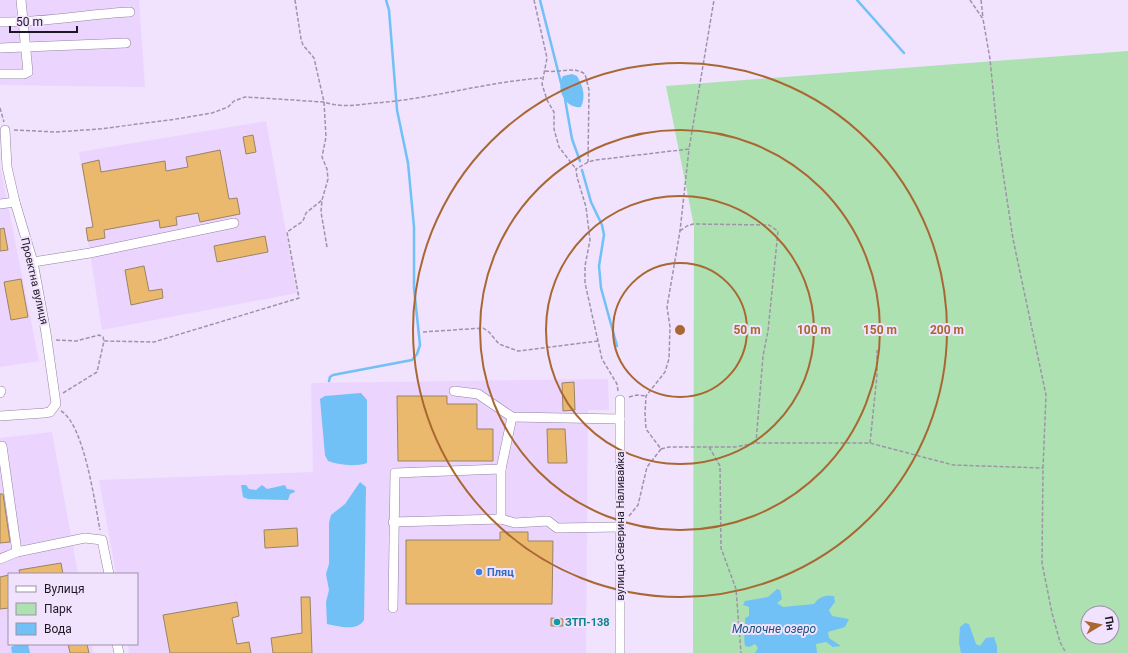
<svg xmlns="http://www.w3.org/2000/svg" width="1128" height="653" font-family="Roboto,sans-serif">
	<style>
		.built { fill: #ebd5fe }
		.green { fill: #ade1b2; fill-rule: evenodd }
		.water { fill: #71c0f6 }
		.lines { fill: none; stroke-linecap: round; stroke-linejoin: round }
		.stream { stroke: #71c0f6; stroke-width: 2.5 }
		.building { fill: #ebb96d; stroke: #988365 }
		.minor-casing { stroke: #9382a1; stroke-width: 10 }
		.path { stroke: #9f93a8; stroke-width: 1.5; stroke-dasharray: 4 2; stroke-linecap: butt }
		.minor { stroke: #fff; stroke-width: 9 }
		.ring { fill: none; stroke: #a96732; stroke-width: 2 }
		.shop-dot { fill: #3f7fe0; stroke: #f1e2fe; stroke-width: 1.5 }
		.culture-dot { fill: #0f9aa8; stroke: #f1e2fe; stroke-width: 1.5 }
		.labels { text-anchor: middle; stroke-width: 4; stroke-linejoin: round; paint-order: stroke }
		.street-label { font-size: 11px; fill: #1f1824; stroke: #f1e2fe }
		.shop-label { font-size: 11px; font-weight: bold; fill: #366cbe; stroke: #f1e2fe; text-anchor: start }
		.culture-label { font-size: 11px; font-weight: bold; fill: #0d838f; stroke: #f1e2fe; text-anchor: start }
		.water-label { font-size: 12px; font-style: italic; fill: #1b567a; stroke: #f1e2fe }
		.centre { fill: #a96732; stroke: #f1e2fe; stroke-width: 2 }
		.ring-label { font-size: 12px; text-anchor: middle; font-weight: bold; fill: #a96732; stroke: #f1e2fe; stroke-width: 4; stroke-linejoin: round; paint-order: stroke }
	</style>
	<rect width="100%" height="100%" fill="#f1e2fe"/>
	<!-- built -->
	<g class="built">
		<polygon points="0,0 139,0 145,87 0,85"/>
		<polygon points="266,121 297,293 102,330 86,228 93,226 79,152"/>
		<polygon points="0,165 39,361 0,367"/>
		<polygon points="608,379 609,410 588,410 586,653 129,653 128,644 137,644 137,574 116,574 99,480 313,472 311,383"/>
		<polygon points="52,432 78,574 9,574 9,644 92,644 93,653 0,653 0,438"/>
	</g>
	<!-- green -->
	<path class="green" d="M1128,51v602h-435l1,-427 -28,-140zM1088,613h24v24h-24z"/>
	<!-- water -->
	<g class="water">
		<path d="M572,74l5,2c6,10 9,20 4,31 -16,2 -26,-19 -18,-31z"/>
		<path d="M361,393l6,7v63c-12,4 -28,2 -39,-2l-3,-6 -5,-56 5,-3z"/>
		<path d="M360,482l6,5 -2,133c-7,12 -26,6 -37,4l-1,-22 3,-12 -3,-16 3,-10v-41l2,-8 14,-11z"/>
		<polygon points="241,485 246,485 249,489 256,490 262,485 267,489 285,485 287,489 294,490 295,492 290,494 288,500 248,499 243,497"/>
		<path d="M777,589l3,1 2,9 -5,4 6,4 31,-3c6,-8 11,-9 20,-8l1,6 -6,8 3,6 17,3 -4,8 -17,5 1,6 12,8 -8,1 -7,-5 -10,2 1,9h-62l3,-5 -3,-4 -6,3 -4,-1c-2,-8 1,-17 0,-28l4,-2v-9l-6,-2 2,-4 23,-4z"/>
		<polygon points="965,623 969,624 976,644 980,646 986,638 994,637 997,646 997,653 961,653 959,643 960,627"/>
		<polygon points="17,644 28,644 30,653 12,653 11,647"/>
	</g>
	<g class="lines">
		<!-- stream -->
		<g class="stream">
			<polyline points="540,0 561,83"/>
			<polyline points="857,0 904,53"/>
			<polyline points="565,99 572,139 580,161"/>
			<polyline points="582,170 591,202 602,225 604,235 599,266 601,288 617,346"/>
			<polyline points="329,381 330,377 333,375 412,360 417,354 420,345 414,288 414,227 408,163 397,110 389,10 386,0"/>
		</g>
	</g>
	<!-- building -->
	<g class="building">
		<polygon points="253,135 256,152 246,154 243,137"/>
		<polygon points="220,150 229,199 237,198 240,214 200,222 198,213 176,217 177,225 160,228 159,220 104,230 105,238 88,241 86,228 93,227 82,164 99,160 101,172 165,161 166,171 188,167 186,157"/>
		<polygon points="4,228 8,250 0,251 0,229"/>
		<polygon points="265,236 268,252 217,262 214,246"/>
		<polygon points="144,266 149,291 162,289 163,298 131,305 125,270"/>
		<polygon points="21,279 28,317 11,320 4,282"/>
		<polygon points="574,382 575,410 563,411 562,383"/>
		<polygon points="397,396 447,396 447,404 477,404 477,429 493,429 493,461 398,461"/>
		<polygon points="547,429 565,429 567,463 548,463"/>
		<polygon points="0,494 3,494 10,542 0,543"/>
		<polygon points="297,528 298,546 265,548 264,530"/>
		<polygon points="500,532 528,532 528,541 553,541 552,604 406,604 406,540 500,540"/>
		<polygon points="61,563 63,574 20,574 19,570"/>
		<polygon points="9,575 9,608 0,609 0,577"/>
		<polygon points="301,597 310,597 312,653 273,653 271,638 302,633"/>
		<polygon points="237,602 239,616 232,618 237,644 249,642 251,653 170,653 163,615"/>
		<polygon points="551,618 563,619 563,626 551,626"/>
		<polygon points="68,644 87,644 89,653 70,653"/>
	</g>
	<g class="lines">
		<!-- minor casing -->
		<g class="minor-casing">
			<g id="minor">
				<path d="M0,22c43,1 86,-8 130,-10"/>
				<polyline points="0,48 126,43"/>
				<polyline points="0,74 24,74 28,72 21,0"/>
				<polyline points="0,204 15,202"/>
				<polyline points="33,262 90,253 234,223"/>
				<polyline points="454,391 478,394 512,417 620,419"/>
				<polyline points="0,393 1,391"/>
				<polyline points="620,400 620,653"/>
				<polyline points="0,416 44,413 50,412 56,404 46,333 33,262 15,202 7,167 5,130"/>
				<polyline points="2,446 17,552"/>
				<polyline points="501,469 512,417"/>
				<polyline points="393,522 501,519 515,523 548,521 557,528 621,527"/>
				<polyline points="0,559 17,552 85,538 102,540 109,574"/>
				<polyline points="393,608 395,473 501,469 501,519"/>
				<polyline points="117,644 119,653"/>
			</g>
		</g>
		<!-- path -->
		<g class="path">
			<polyline points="295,0 301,39 303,45 314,58 324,102 326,137 322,157 327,169 328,179 322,200 321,212 327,247"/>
			<polyline points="534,0 547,58 542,84 547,100 554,112 554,129 559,147 576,169"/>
			<polyline points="970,0 983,19 990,59 998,140 1013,239 1046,395 1043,468 1042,563 1052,613 1060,642 1066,653"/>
			<polyline points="981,0 983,18"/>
			<path d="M545,71c15,2 28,-5 40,3l4,16 -1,72"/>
			<polyline points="0,108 4,122"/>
			<path d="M14,130l42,2 43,-3 71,-9 42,-7 16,-6 6,-6 11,-4 79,5c17,6 33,3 51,1 56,-4 111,-21 167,-25"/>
			<polyline points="680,231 687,226 693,224 769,225 778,231 768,331 763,356 756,443"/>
			<polyline points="423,332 483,328 489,332 499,344 518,351 598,341"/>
			<polyline points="56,340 76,341 99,335 103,337 104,341"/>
			<polyline points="618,391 617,384 602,359 585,283 585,266 590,240 586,207 577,177 576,169 588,162 596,160 689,149 714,0"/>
			<polyline points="63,393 97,372 104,341 154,342 299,298 287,232 303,221 306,213 322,200"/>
			<polyline points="629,397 637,395 646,396"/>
			<path d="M61,411c23,13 34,93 39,119"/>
			<polyline points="870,443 877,375 877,350"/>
			<polyline points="709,447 720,466 721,548 736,589 741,653"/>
			<polyline points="661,449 669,447 735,447 756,443 870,443 953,465 1043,468"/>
			<polyline points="629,516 638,505 647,467 661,449 646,429 645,413 646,396 665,372 669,359 670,327 667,307 680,231 689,149"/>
		</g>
		<!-- minor -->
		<use href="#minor" class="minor"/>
	</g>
	<!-- distance rings -->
	<g class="ring">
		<circle cx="680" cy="330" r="67"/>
		<circle cx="680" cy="330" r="134"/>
		<circle cx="680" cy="330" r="200"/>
		<circle cx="680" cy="330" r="267"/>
	</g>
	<!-- markers -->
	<circle class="shop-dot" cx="479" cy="572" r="4"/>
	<circle class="culture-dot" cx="557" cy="622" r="4"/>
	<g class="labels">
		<!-- street labels -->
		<g class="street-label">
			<text transform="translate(35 281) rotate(77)" y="4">Проектна вулиця</text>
			<text transform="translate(620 526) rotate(-90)" y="4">вулиця Северина Наливайка</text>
		</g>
		<!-- shop labels -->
		<g class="shop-label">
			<text x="487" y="576">Пляц</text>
		</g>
		<!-- culture labels -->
		<g class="culture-label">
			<text x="565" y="626">ЗТП-138</text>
		</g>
		<!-- water labels -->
		<g class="water-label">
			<text x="774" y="633">Молочне озеро</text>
		</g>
	</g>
	<circle cx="680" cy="330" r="6" class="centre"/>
	<g class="ring-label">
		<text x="747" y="334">50 m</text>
		<text x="814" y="334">100 m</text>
		<text x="880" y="334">150 m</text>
		<text x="947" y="334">200 m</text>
	</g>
	<!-- legend -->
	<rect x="8" y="573" width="130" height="72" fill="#f1e2fe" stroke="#9d91a7"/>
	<rect x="16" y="586" width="20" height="6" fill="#ffffff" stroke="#9d91a7"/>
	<text x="44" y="593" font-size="12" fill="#1f1824">Вулиця</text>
	<rect x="16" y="603" width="20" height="12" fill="#ade1b2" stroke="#9d91a7"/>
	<text x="44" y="613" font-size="12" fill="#1f1824">Парк</text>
	<rect x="16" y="623" width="20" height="12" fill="#71c0f6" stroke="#9d91a7"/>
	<text x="44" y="633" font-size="12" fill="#1f1824">Вода</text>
	<!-- north arrow -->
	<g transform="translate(1100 625) rotate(80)"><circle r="19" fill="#f1e2fe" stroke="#9d91a7"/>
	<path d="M0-3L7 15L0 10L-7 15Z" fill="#a96732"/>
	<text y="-6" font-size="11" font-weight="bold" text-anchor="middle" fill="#1f1824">Пн</text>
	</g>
	<!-- scale -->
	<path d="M10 26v6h67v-6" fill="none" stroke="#1f1824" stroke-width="2"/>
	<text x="16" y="26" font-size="12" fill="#1f1824" stroke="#f1e2fe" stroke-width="3" paint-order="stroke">50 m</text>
</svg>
